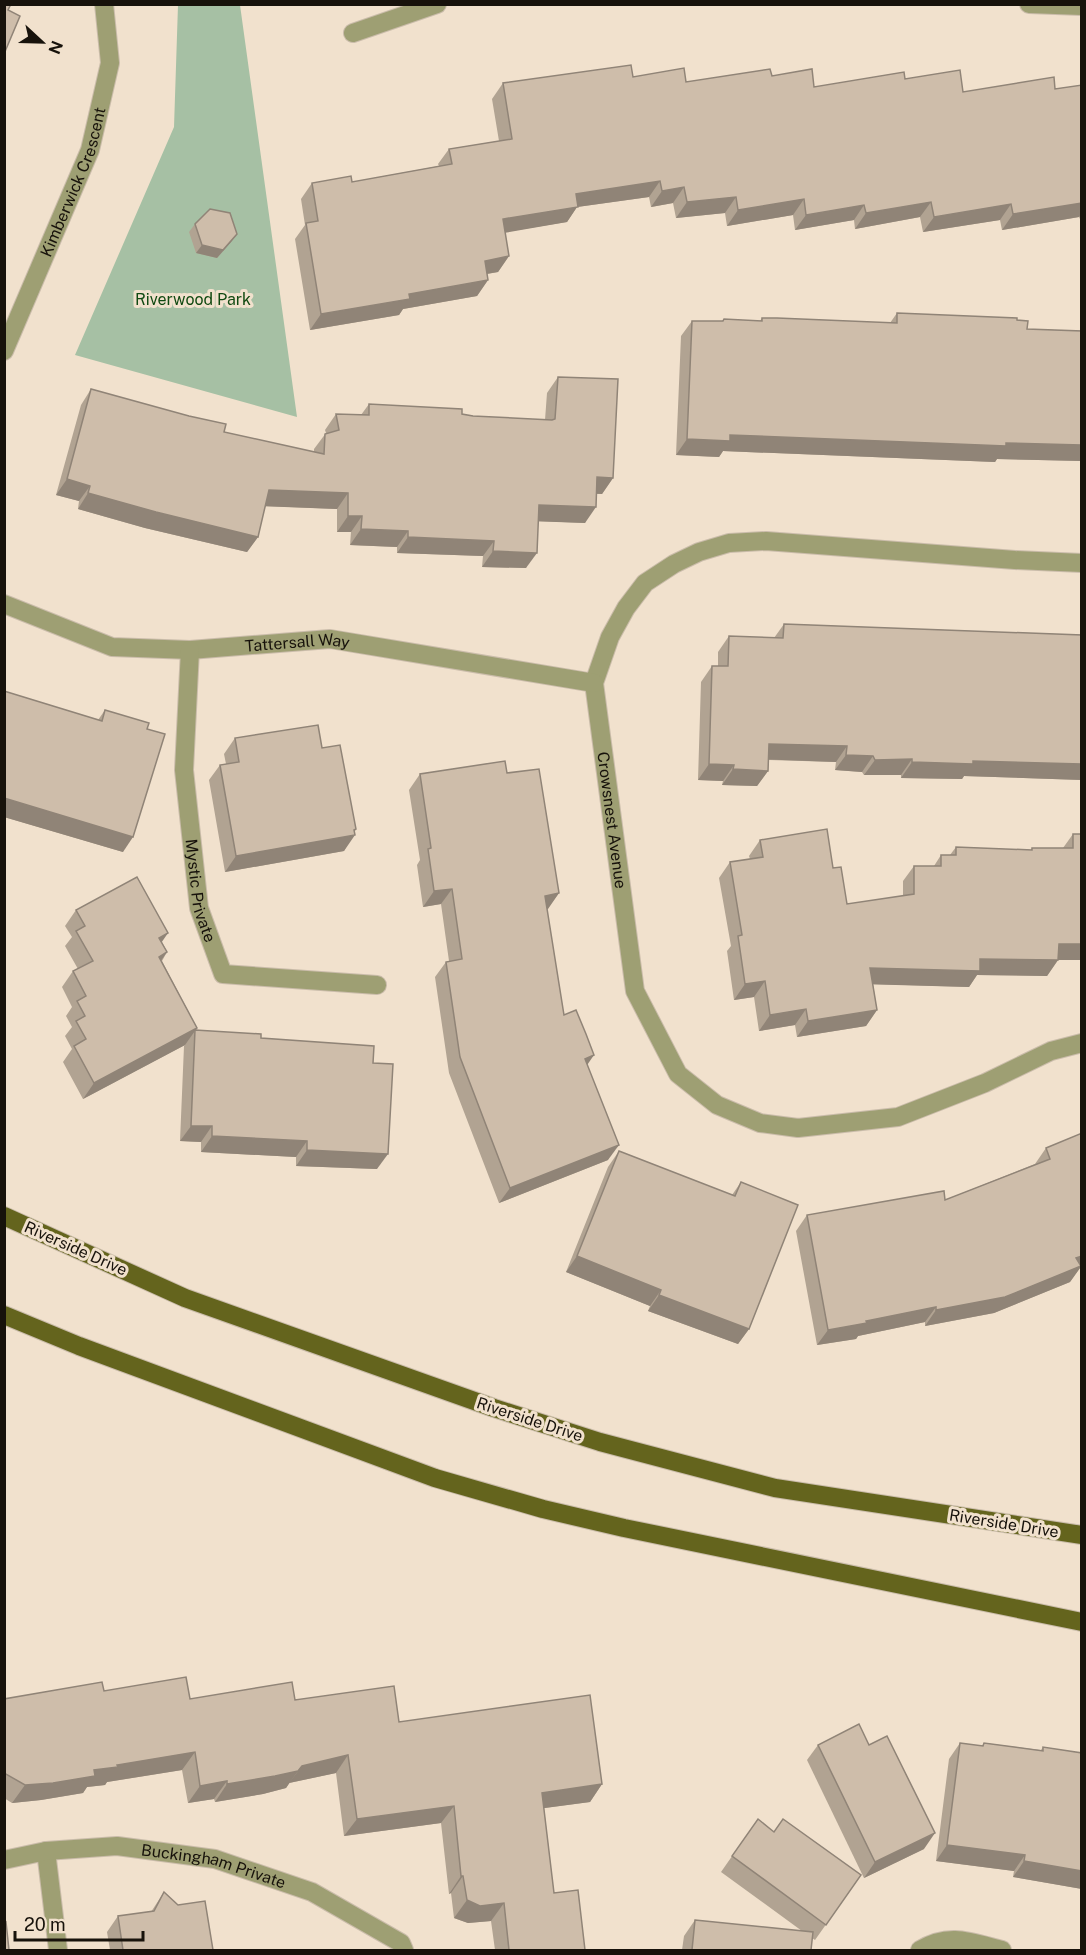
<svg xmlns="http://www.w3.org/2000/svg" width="1086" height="1955" font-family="'Public Sans',sans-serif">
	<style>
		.green { fill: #a6c0a4 }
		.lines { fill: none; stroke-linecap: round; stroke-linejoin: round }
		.minor-casing { stroke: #cabcaa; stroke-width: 20 }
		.major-casing { stroke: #cabcaa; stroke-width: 20 }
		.minor { stroke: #9e9f73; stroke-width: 18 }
		.major { stroke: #64641d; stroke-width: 18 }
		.wall { fill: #b1a392 }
		.shaded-wall { fill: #908477 }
		.building { fill: #cebdaa; stroke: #908477; stroke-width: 1.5 }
		.labels { text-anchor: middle; stroke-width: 6; stroke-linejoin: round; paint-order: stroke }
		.street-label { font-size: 16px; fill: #17120b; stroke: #f1e1cd }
		.park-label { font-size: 16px; fill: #104911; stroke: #f1e1cd }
	</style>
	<rect width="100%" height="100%" fill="#f1e1cd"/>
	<!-- green -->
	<polygon class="green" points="178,5 240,5 297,417 75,355 174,127"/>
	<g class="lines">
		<!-- minor casing -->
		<g class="minor-casing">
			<g id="minor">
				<polyline points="1029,4 1082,6"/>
				<polyline points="353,33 437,4"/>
				<path id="s1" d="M4,351l86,-201 20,-87 -6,-59"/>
				<path id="s2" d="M1082,563l-67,-3 -249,-19 -37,2 -30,9 -25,12 -29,19 -19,25 -16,29 -16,46 41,308 43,83 39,31 43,18 38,5 100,-11 87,-34 66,-32 31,-8"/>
				<path id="s3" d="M4,604l108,43 78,3 140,-11 264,44"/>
				<path id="s4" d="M190,650l-6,120 15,138 24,66 154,11"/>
				<polyline points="46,1851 58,1950"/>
				<path id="s5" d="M4,1860l42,-9 71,-5 98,13 97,33 89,51 3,7"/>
				<path d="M920,1950c29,-18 51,-8 82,0"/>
			</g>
		</g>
		<!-- major casing -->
		<g class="major-casing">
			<g id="major">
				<polyline points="4,1216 185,1298 494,1408 600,1442 775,1488 1082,1535"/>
				<polyline points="4,1315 79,1346 435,1478 543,1509 624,1528 1082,1622"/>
			</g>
		</g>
		<!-- minor -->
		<use href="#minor" class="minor"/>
		<!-- major -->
		<use href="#major" class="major"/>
	</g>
	<!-- wall -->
	<g class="wall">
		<polygon points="772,76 814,87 905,79 963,92 1055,89 1082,85 1082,219 1080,219 1079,217 1002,230 1000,220 923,232 920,217 855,229 854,220 795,230 793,215 727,226 725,213 676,218 673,203 651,207 649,197 577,207 567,222 505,232 509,256 498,272 487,274 488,280 477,296 403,309 399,315 310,330 295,239 305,225 301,199 312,183 352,182 439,166 438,164 449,149 499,141 492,99 503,83 633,77 686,82"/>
		<polygon points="195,224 237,234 231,242 217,258 196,253 189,232"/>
		<polygon points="897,313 1017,320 1027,329 1082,331 1082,461 997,459 995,462 723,451 719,457 676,455 681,336 692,321 722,321 724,319 760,321 762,318 890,323"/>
		<polygon points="558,377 613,478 602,494 596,494 585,523 538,521 526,568 482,567 483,556 397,553 397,547 350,545 351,532 337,532 337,509 265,506 258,537 247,552 145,528 78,509 79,501 56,495 81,405 91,389 224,432 314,452 314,449 326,433 325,430 336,414 361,415 369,404 462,414 473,416 545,420 547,393"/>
		<polygon points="784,624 1082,635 1082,780 964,776 962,779 901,778 901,775 864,775 862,772 835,770 836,762 769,760 768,771 757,786 722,785 723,781 698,780 701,682 712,666 718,666 718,652 729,636 774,638"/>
		<polygon points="4,691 98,720 105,710 147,729 123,852 4,817"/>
		<polygon points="235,738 322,748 356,829 344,851 225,872 209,780 220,765 226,764 224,754"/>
		<polygon points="507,773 559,893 547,909 564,1015 587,1065 608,1160 499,1203 449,1073 435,977 446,962 449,961 441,904 423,907 417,865 420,860 409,790 420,774"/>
		<polygon points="1073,834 1082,834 1058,960 1047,976 977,975 969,987 873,984 877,1010 866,1026 797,1037 795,1025 759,1031 754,997 734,1000 727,951 731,946 719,878 730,862 750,859 749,856 760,840 833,868 847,904 903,896 903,881 914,866 934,866 941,855 950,855 956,847 1031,850 1032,848 1063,848"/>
		<polygon points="76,910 162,942 167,952 162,961 197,1028 196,1031 261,1038 373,1063 377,1169 296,1166 296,1157 201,1152 201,1142 180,1141 184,1046 185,1045 83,1099 63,1062 72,1049 65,1036 72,1027 66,1016 72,1007 62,987 73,971 78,969 65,946 72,937 65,926"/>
		<polygon points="1082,1133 1082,1267 1080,1268 1070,1282 994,1313 925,1326 925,1322 858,1336 856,1339 817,1345 796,1231 807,1215 945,1200 1035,1164 1046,1148"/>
		<polygon points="619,1151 732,1195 741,1182 749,1329 738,1344 648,1311 650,1306 566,1272 608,1167"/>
		<polygon points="104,1691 190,1699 295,1700 399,1722 602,1784 590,1802 544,1808 554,1893 585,1950 495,1950 491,1921 468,1923 454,1918 451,1893 449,1894 441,1823 344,1836 336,1773 289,1783 286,1788 263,1794 215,1802 214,1799 188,1803 182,1770 107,1782 105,1785 87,1787 83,1793 41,1800 12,1803 4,1798 4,1699"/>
		<polygon points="960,1743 982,1746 984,1743 1041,1750 1043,1747 1082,1753 1082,1889 1013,1877 1014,1871 936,1861 949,1759"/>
		<polygon points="818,1745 924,1849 864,1878 807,1760"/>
		<polygon points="758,1819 774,1832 861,1875 815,1940 812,1938 811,1950 682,1950 684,1936 695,1920 802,1931 721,1872"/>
		<polygon points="164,1892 213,1950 110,1950 107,1932 118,1916 151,1912"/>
	</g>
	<!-- shaded-wall -->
	<g class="shaded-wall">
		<polygon points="660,181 649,197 577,207 567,222 492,235 503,219 576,194"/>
		<polygon points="684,187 673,203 651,207 662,191"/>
		<polygon points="736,197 725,213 676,218 687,202"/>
		<polygon points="804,199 793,215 727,226 738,210"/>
		<polygon points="931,202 920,217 855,229 866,213"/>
		<polygon points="1082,203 1082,214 1079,217 1002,230 1013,214"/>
		<polygon points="1011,204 1000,220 923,232 934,217"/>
		<polygon points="864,205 854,220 795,230 806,215"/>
		<polygon points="237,234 231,242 217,258 196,253 202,245"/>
		<polygon points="509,256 498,272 474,276 485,261"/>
		<polygon points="488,280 477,296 403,309 399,315 310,330 321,314 409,294"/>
		<polygon points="730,435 1082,445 1082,461 997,459 995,462 723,451 719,457 676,455 687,439"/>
		<polygon points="597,477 613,478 602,494 586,493"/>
		<polygon points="67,479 90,486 79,501 56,495"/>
		<polygon points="269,490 348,493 337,509 258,506"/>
		<polygon points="88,493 258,537 247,552 145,528 78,509"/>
		<polygon points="539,505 596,507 585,523 528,521"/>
		<polygon points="348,516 362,516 351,532 337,532"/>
		<polygon points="361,529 408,531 397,547 350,545"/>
		<polygon points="408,537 494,541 483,556 397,553"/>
		<polygon points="493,551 537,553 526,568 482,567"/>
		<polygon points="769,744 847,746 836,762 758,759"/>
		<polygon points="846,755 873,756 862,772 835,770"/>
		<polygon points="912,759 901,775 864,775 875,760"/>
		<polygon points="973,761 1082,764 1082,780 964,776 962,779 901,778 912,762"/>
		<polygon points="709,764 734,765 723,781 698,780"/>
		<polygon points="733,769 768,771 757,786 722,785"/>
		<polygon points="4,798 133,837 123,852 4,817"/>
		<polygon points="356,829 351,836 355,835 344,851 225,872 236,856"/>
		<polygon points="452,889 441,904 423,907 434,891"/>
		<polygon points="559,893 548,909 534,911 545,896"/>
		<polygon points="168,933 157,949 159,938"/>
		<polygon points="1059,944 1082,944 1082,960 1055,960 1058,960 1047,976 977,975 969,987 859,984 870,968 980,959"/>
		<polygon points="167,952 156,968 159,957"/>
		<polygon points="765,981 754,997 734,1000 745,984"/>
		<polygon points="806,1009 795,1025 759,1031 770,1015"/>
		<polygon points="877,1010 866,1026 797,1037 808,1021"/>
		<polygon points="197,1028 185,1045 83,1099 94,1083"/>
		<polygon points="594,1055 583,1071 585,1059"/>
		<polygon points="191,1126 212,1126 201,1142 180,1141"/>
		<polygon points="212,1136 307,1141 296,1157 201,1152"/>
		<polygon points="619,1145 608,1160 499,1203 510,1188"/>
		<polygon points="307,1150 388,1154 377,1169 296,1166"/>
		<polygon points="577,1256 661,1290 650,1306 566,1272"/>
		<polygon points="1082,1256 1082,1267 1080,1268 1070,1282 994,1313 925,1326 936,1310"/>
		<polygon points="659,1295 749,1329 738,1344 648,1311"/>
		<polygon points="936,1307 925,1322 858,1336 856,1339 817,1345 828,1330 866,1321"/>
		<polygon points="195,1752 182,1770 107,1782 105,1785 87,1787 83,1793 41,1800 12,1803 25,1785 117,1765"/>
		<polygon points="348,1755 336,1773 289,1783 302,1766"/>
		<polygon points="298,1771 286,1788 263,1794 215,1802 227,1784"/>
		<polygon points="227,1781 214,1799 188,1803 200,1786"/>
		<polygon points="602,1784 590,1802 530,1810 542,1793"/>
		<polygon points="454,1806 441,1823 344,1836 357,1819"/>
		<polygon points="935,1833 924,1849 864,1878 875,1862"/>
		<polygon points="947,1845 1025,1855 1014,1871 936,1861"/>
		<polygon points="1024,1861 1082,1871 1082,1889 1013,1877"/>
		<polygon points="461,1876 463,1876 451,1893 449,1894"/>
		<polygon points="467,1900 504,1903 491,1921 468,1923 454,1918"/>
	</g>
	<!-- building -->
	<g class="building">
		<polygon points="4,4 11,4 8,10 20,16 4,54"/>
		<polygon points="631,65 633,77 684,68 686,82 770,69 772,76 812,69 814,87 904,72 905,79 960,70 963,92 1054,77 1055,89 1082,85 1082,203 1013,214 1011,204 934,217 931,202 866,213 864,205 806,215 804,199 738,210 736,197 687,202 684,187 662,191 660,181 576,194 578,207 503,219 509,256 485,261 488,280 409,294 410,299 321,314 306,223 318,221 312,183 351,176 352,182 452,164 449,149 512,139 503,83"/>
		<polygon points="210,209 230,213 237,234 223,250 202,245 195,224"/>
		<polygon points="897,313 1017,318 1017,320 1028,321 1027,329 1082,331 1082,445 1006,443 1006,446 730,435 730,441 687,439 692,321 723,321 724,319 762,321 762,318 777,318 897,323"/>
		<polygon points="558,377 618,379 613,478 597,477 596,507 539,505 537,553 493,551 494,541 408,537 408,531 361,529 362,516 348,516 348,493 269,490 258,537 156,512 88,493 90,486 67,479 91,389 189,416 226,424 224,432 324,454 325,434 339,430 336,414 369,415 369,404 462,409 462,414 473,416 552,420 555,419"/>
		<polygon points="784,624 1082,635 1082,764 973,761 973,764 912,762 912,759 875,760 873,756 846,755 847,746 769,744 768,771 733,769 734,765 709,764 712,666 728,666 729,636 783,638"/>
		<polygon points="4,691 102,721 105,710 149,723 147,729 165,734 133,837 4,798"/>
		<polygon points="318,725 322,748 340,745 356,829 354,830 355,835 236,856 220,765 239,762 235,738"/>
		<polygon points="505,761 507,773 539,769 559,893 545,896 564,1015 576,1010 586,1034 594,1055 585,1059 619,1145 510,1188 460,1057 446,962 462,959 452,889 434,891 428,849 431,848 420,774"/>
		<polygon points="827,829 833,868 841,867 847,904 914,894 914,866 941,866 941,855 956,855 956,847 1032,850 1032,848 1073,848 1073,834 1082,834 1082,944 1059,944 1058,960 980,959 980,971 870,968 877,1010 808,1021 806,1009 770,1015 765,981 745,984 738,936 742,935 730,862 763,857 760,840"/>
		<polygon points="137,877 168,933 159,938 167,952 159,957 197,1028 94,1083 74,1046 86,1039 76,1021 85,1016 77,1001 86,996 73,971 93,961 76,931 85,926 76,910"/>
		<polygon points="195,1030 261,1034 261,1038 374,1046 373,1063 393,1064 388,1154 307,1150 307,1141 212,1136 212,1126 191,1126"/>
		<polygon points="1082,1133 1082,1256 1076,1258 1081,1266 1005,1297 936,1310 936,1307 866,1321 867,1323 828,1330 807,1215 944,1191 945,1200 1050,1159 1046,1148"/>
		<polygon points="619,1151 735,1196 741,1182 798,1205 749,1329 659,1295 661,1290 577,1256"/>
		<polygon points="186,1677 190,1699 292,1682 295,1700 394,1686 399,1722 590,1695 602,1784 542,1793 554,1893 578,1890 585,1950 509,1950 504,1903 480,1906 467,1900 463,1876 461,1876 454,1806 357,1819 348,1755 302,1766 298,1771 275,1776 227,1784 227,1781 200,1786 195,1752 117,1765 118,1767 94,1770 95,1776 53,1783 25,1785 6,1774 4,1775 4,1699 102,1682 104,1691"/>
		<polygon points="859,1724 869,1745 887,1736 935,1833 875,1862 818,1745"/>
		<polygon points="960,1743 983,1746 984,1743 1043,1751 1043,1747 1082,1753 1082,1871 1024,1861 1025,1855 947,1845"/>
		<polygon points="758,1819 774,1832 783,1819 861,1875 826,1925 732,1856"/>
		<polygon points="164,1892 178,1905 205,1901 213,1950 123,1950 118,1916 154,1911"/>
		<polygon points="695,1920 813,1932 811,1950 692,1950"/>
		<polygon points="6,1922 9,1950 4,1950 4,1923"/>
	</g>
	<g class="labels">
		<!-- street labels -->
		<g class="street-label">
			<text dy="6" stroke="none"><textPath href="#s1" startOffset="183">Kimberwick Crescent</textPath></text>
			<text dy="6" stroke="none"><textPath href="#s3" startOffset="302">Tattersall Way</textPath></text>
			<text dy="6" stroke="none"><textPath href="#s2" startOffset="699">Crowsnest Avenue</textPath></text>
			<text dy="6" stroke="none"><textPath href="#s4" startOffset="242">Mystic Private</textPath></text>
			<text transform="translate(76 1248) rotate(24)" y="6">Riverside Drive</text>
			<text transform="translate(530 1419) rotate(18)" y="6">Riverside Drive</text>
			<text transform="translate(1004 1523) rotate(9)" y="6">Riverside Drive</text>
			<text dy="6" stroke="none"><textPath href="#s5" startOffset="213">Buckingham Private</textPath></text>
		</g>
		<!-- park labels -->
		<g class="park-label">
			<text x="193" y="305">Riverwood Park</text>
		</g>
	</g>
	<!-- border -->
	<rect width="1086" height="1955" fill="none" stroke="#17120b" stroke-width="12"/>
	<!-- north arrow -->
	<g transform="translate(42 42) rotate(112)" stroke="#f1e1cd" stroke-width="4.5" paint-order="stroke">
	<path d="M0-4.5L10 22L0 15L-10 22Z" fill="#17120b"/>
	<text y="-9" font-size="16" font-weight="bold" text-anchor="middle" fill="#17120b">N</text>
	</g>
	<!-- scale -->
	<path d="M15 1931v9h128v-9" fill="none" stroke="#17120b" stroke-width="3"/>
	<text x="24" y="1931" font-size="18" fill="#17120b" stroke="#f1e1cd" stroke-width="4.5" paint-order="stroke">20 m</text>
</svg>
